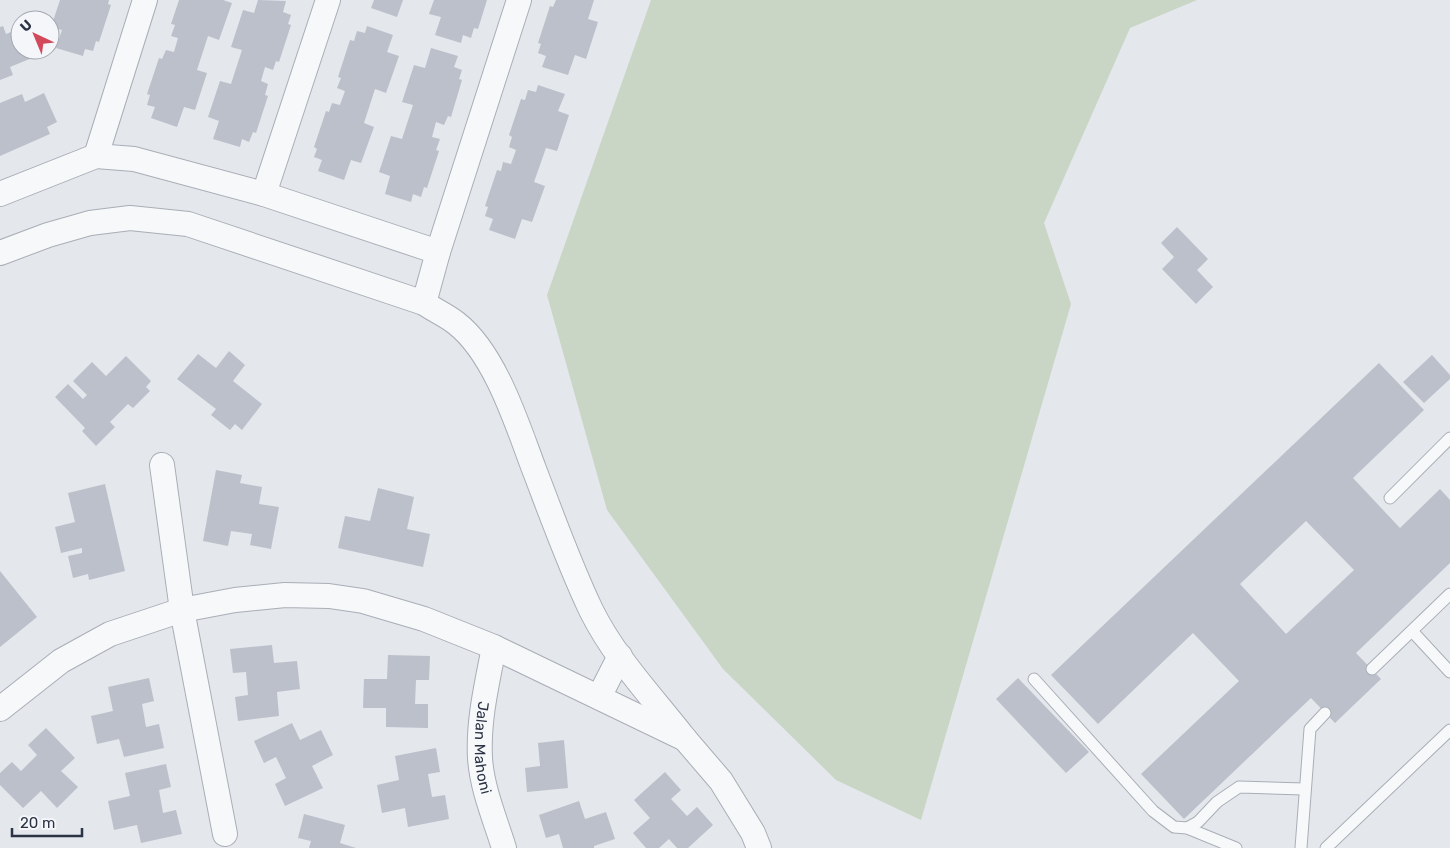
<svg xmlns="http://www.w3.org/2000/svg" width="1450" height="848" font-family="Rubik,sans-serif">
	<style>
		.green { fill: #c9d6c5 }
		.building { fill: #bbc0ca; fill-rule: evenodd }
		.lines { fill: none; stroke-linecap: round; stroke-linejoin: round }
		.lane-casing { stroke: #a9aeb7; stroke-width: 13 }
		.street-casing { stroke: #a9aeb7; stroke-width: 26 }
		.lane { stroke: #f7f8fa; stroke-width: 11 }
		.street { stroke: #f7f8fa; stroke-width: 24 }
		.labels { text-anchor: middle; stroke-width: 4; stroke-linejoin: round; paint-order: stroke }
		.street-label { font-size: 15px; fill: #2b3445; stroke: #f4f6f9 }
	</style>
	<rect width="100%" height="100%" fill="#e4e7ec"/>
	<!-- green -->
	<polygon class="green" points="651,0 1197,0 1130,28 1044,223 1071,304 921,820 836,780 723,669 607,510 547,295"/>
	<!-- building -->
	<g class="building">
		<polygon points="60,0 109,0 108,4 111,5 99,42 96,41 93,51 85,49 83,56 56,48 62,30 51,27"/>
		<polygon points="179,0 223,0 232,3 219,40 208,36 197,70 207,73 195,110 184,107 177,127 151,118 155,107 147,105 150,95 147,94 159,58 162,59 166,50 174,52 178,38 171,36 175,25 171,24"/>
		<polygon points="258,0 286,1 283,12 291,15 288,24 291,25 279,62 276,61 273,70 265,67 261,81 268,84 265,95 268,96 256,133 253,132 249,142 242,139 240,147 213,139 219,121 208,117 220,81 231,84 242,50 231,47 243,10 254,13"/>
		<polygon points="374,0 403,0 397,17 371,8"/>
		<polygon points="434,0 487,0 478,29 474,28 471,38 463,35 461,43 435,35 441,17 429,14"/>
		<polygon points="556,0 594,0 588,19 598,22 586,59 575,55 568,75 542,67 546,56 538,53 541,44 538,43 550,6 553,7"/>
		<polygon points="3,26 6,34 19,29 20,50 28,50 32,58 10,67 13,75 0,80 0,27"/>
		<polygon points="367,26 393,35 387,52 399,56 386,93 375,89 364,123 374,127 361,163 351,160 344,180 318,171 322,160 314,157 317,149 314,147 326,111 329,112 332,103 340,105 345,91 337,88 341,78 338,77 350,40 354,41 357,31 365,33"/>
		<polygon points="431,48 458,56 454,67 462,70 459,79 462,80 451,117 448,116 444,125 436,122 432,137 440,139 436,150 439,151 427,188 424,187 421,197 413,194 411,202 385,194 390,176 379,172 391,136 402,139 413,105 402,102 414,65 425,68"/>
		<polygon points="538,85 565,94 558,111 569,115 557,151 546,148 534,182 545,186 532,222 522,219 515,239 489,230 493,219 485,216 488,207 485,206 497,170 501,171 503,162 511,164 516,150 509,147 512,137 509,135 521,99 525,100 528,90 536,92"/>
		<polygon points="44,93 57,122 47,127 50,134 0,156 0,103 22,94 25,102"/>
		<polygon points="1177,227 1208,259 1197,270 1213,287 1196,304 1162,269 1174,257 1161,243"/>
		<polygon points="229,351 245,365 233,381 262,404 242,430 235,424 230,430 211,415 216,409 177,379 198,354 216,368"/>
		<polygon points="1432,355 1450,375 1450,379 1424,403 1403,382"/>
		<polygon points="126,356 151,381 146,387 150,391 133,408 128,404 110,422 115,427 96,446 82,431 85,428 55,397 68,384 83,399 87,395 73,381 92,362 106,376"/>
		<path d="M1379,363l45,47 -71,68 47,50 40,-39 10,11v63l-94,90 25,26 -46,44 -24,-25 -127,121 -43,-45 98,-93 -46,-48 -95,91 -47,-49zM1306,521l48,49 -68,64 -46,-50z"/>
		<polygon points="216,470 242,475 240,483 262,487 259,504 279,507 271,549 250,545 252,534 231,531 228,546 203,541"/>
		<polygon points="105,484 125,571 89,580 88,574 73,578 68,556 82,553 82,548 61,553 55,527 75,522 68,493"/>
		<polygon points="378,488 414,497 407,529 430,534 423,567 338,548 345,516 370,521"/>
		<polygon points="0,571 37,617 0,647"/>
		<polygon points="272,645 274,663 297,661 300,689 277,692 279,716 238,721 235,697 248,695 246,672 233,673 230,649"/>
		<polygon points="388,655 430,656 429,680 416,680 415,704 428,704 428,728 386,727 386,708 363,708 364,679 387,679"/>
		<polygon points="149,678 154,701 142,704 146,727 159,724 164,748 124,757 119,739 97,744 91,716 113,711 108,687"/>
		<polygon points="1018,678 1089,752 1066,773 996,699"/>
		<polygon points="292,723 300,740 321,730 333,755 312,766 323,788 285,806 275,784 286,778 276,757 264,763 254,741"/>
		<polygon points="46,728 75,758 61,771 78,787 57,808 41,791 23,808 0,785 0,773 12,762 21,771 37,755 28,745"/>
		<polygon points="564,740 568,788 527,792 525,768 540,766 538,743"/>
		<polygon points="436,748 440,772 428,774 432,797 445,795 449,819 408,827 405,808 382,813 377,785 399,780 395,756"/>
		<polygon points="166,764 171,787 159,790 163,813 176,810 182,834 141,843 137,825 114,830 108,801 130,796 125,773"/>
		<polygon points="665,772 681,790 671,799 687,816 697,807 713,825 688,848 677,848 669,839 659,848 646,848 633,833 650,818 634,800"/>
		<polygon points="579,801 585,819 606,812 615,839 594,846 594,848 563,848 559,834 546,838 539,815"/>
		<polygon points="304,814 345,825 340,843 356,848 309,848 311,841 298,838"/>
	</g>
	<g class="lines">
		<!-- lane casing -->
		<g class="lane-casing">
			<g id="lane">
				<polyline points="1390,498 1450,438"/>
				<polyline points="1412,631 1450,672"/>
				<polyline points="1372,669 1450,594"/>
				<polyline points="1034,679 1153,811 1174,827 1187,828 1236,848"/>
				<polyline points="1187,828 1198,822 1217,802 1239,787 1304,789"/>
				<polyline points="1301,848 1310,729 1325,713"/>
				<polyline points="1326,848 1450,730"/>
			</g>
		</g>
		<!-- street casing -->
		<g class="street-casing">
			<g id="street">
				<polyline points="96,156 145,0"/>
				<polyline points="0,194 96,156 134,159 264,194 438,252 424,303"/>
				<polyline points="264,194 328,0"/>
				<polyline points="438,252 519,0"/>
				<path d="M0,253l48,-18 42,-12 40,-5 58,6 236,79c10,7 22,12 32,20 39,30 61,101 78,146 18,47 35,95 57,141 23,47 62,88 94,129"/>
				<polyline points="162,465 182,610 225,834"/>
				<path id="s1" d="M494,647c-7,37 -16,73 -14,111 2,31 15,61 24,90"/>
				<polyline points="599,697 620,656"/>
				<polyline points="0,709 61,661 110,634 182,610 235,600 285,595 329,596 363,601 424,619 494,647 685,739 721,781 753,833 759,848"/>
			</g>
		</g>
		<!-- lane -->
		<use href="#lane" class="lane"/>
		<!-- street -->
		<use href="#street" class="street"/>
	</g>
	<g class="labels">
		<!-- street labels -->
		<g class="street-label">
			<text dy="5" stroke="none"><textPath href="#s1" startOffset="102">Jalan Mahoni</textPath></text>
		</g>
	</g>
	<!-- north arrow -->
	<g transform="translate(35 35) rotate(316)"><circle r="24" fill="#f4f6f9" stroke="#a4a8b1"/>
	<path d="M0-4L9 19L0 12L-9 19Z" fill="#d1495b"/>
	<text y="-8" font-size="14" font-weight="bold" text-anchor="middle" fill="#2b3445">U</text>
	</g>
	<!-- scale -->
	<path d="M12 828v8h70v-8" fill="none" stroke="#2b3445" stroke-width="2.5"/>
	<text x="20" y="828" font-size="15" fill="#2b3445" stroke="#f4f6f9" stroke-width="4" paint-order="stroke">20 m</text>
</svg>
